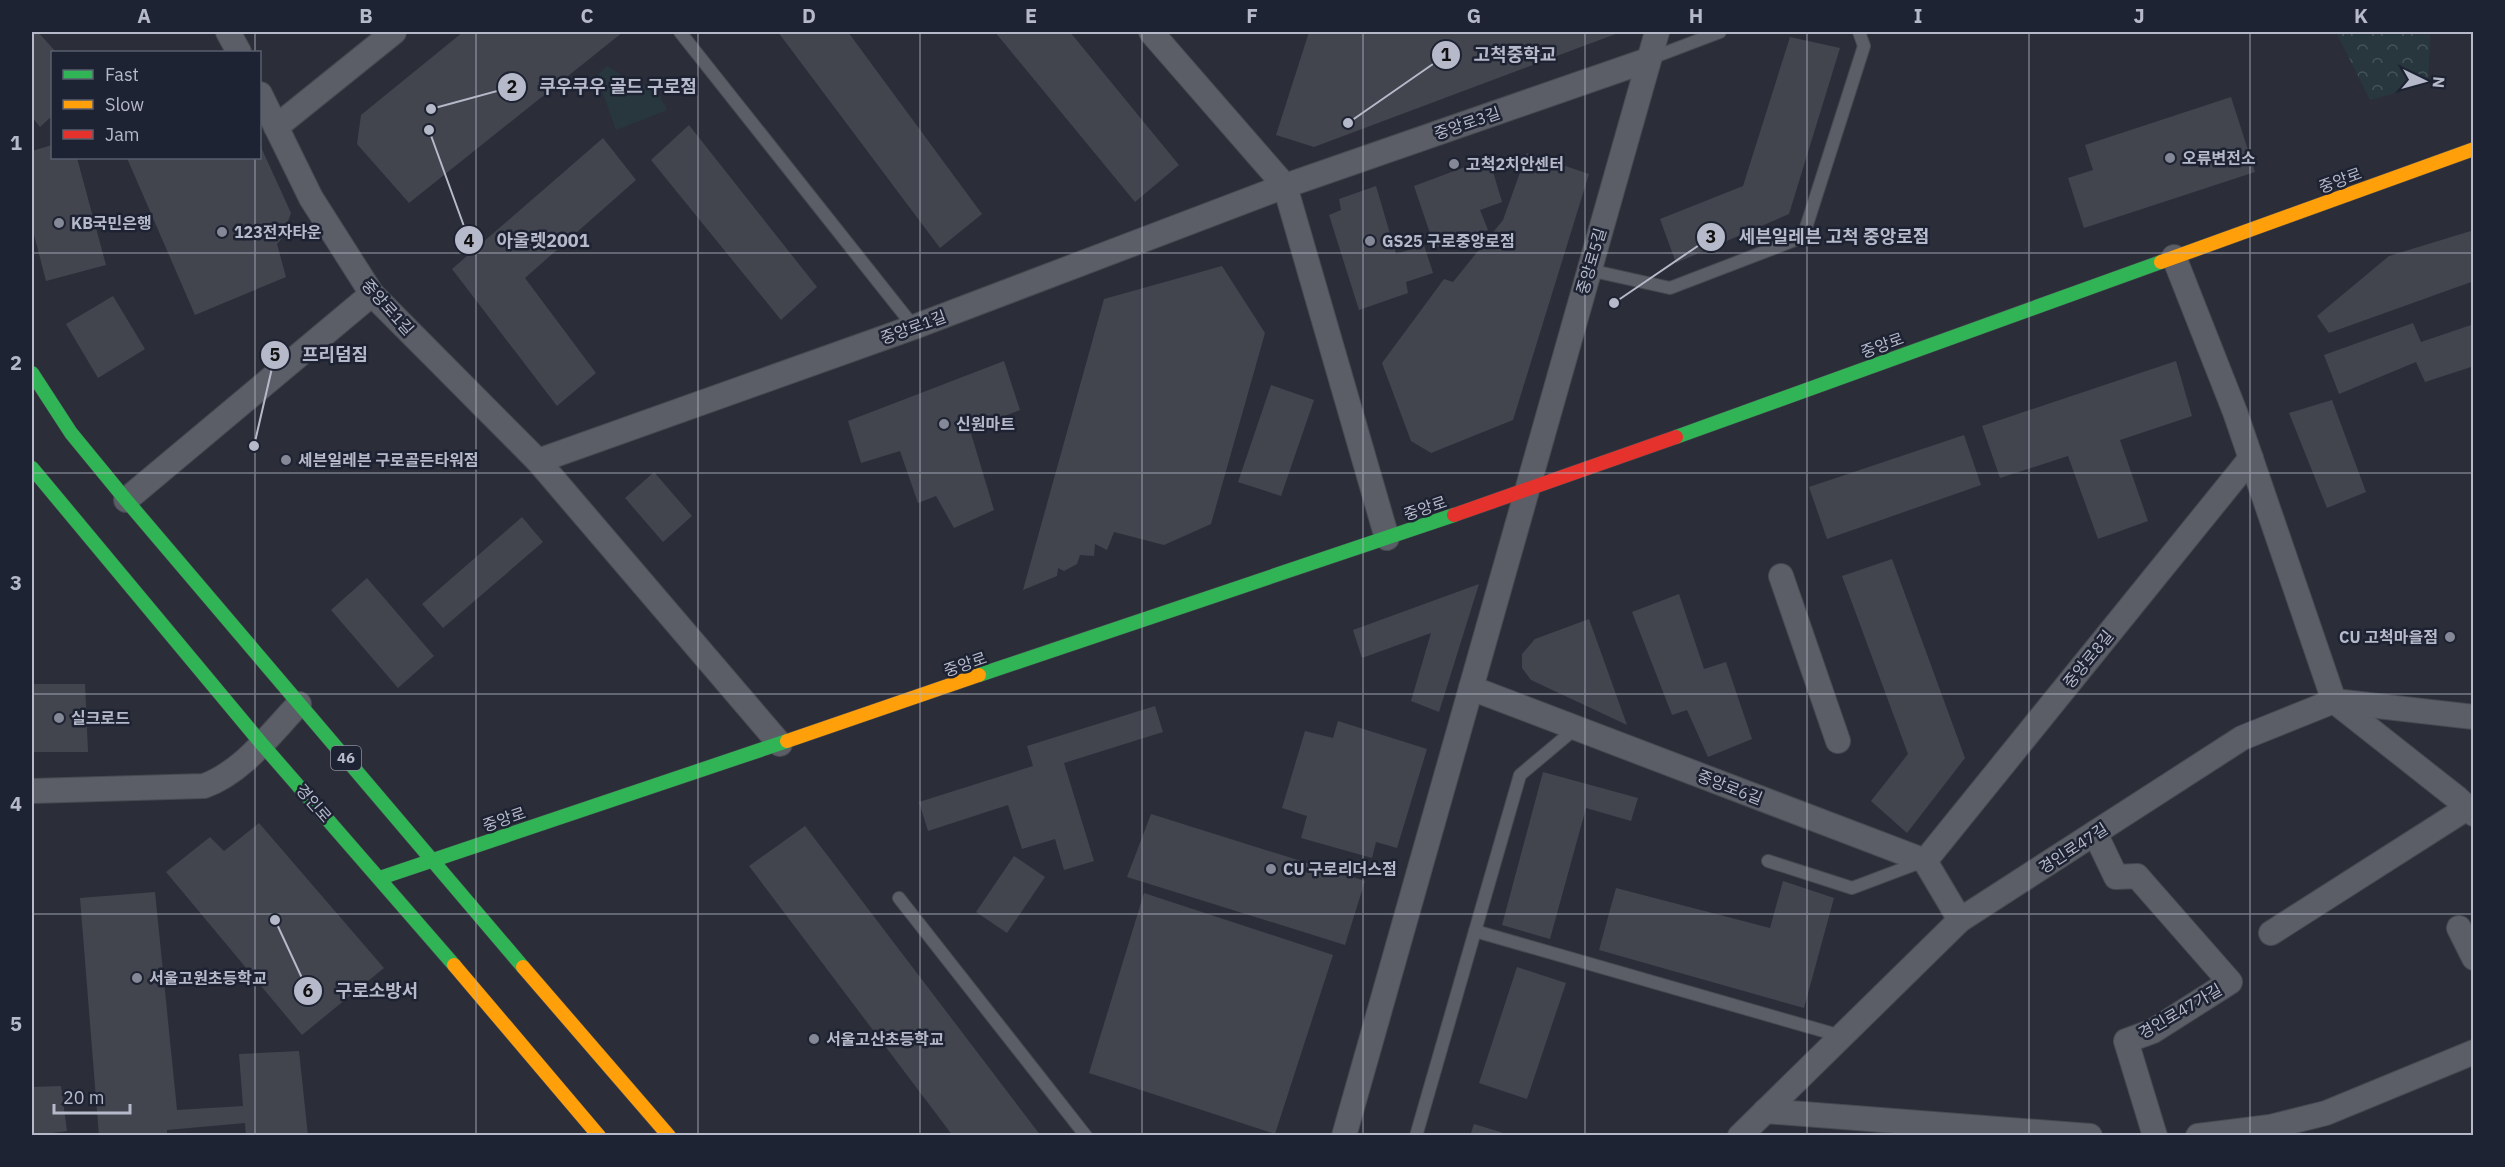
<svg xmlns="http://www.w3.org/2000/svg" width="2505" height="1167" font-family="'IBM Plex Sans','Noto Sans KR',sans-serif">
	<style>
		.forest { fill: url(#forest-crowns) }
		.park { fill: #28373e }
		.building { fill: #42454e }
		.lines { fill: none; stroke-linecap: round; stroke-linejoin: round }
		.lane-casing { stroke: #474a51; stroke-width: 14 }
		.street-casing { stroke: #474a51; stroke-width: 26 }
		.fast-casing { stroke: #474a51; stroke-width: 15 }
		.slow-casing { stroke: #474a51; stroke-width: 15 }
		.jam-casing { stroke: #474a51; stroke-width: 15 }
		.lane { stroke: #5b5e66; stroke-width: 12 }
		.street { stroke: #5b5e66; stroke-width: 24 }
		.fast { stroke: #30b455; stroke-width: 14 }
		.slow { stroke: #ff9f0a; stroke-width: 14 }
		.jam { stroke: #e5322d; stroke-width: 14 }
		.grid { fill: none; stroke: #b5b9c9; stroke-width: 1.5; stroke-opacity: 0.55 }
		.poi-dot { fill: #858896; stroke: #1e2333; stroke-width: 2 }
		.labels { text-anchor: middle; stroke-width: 5; stroke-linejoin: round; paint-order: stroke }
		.shield { fill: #1e2333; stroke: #888c9c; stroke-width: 1.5 }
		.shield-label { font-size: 15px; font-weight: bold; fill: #b5b9c9 }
		.street-label { font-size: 16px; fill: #b5b9c9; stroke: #1e2333 }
		.poi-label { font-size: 16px; font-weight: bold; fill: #b5b9c9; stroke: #1e2333; text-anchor: start }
		.leader { fill: none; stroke: #b5b9c9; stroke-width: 2 }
		.callout-dot { fill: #b5b9c9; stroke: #1e2333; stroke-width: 2 }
		.mark-label { font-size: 18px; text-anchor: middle; font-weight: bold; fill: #111 }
		.callout-label { font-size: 18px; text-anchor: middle; font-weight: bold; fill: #b5b9c9; stroke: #1e2333; stroke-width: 5; stroke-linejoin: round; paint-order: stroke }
		.neatline { fill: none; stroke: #b5b9c9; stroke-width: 2 }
		.grid-label { font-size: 20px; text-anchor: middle; font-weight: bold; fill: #b5b9c9 }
	</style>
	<defs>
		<pattern id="forest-crowns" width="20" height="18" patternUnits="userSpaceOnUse" patternTransform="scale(1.5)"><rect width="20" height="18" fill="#28373e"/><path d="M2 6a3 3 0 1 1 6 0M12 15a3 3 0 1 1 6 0" fill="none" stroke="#455259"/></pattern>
	</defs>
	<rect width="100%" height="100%" fill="#2b2e38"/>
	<!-- forest -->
	<polygon class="forest" points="2336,32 2430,32 2428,84 2370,100"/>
	<!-- park -->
	<polygon class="park" points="607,66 639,86 653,83 667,110 616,130 597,76"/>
	<!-- building -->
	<g class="building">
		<polygon points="32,32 38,32 56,52 52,52 52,116 40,127 32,117"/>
		<polygon points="463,32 623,32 409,203 357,144 361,115"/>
		<polygon points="778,32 848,32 982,214 940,248"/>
		<polygon points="995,32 1070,32 1179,165 1135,202"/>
		<polygon points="1309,32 1621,32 1314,147 1276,135"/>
		<polygon points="1790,37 1840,48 1789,214 1676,263 1660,219 1743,186"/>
		<polygon points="2231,97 2255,172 2084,228 2068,178 2093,170 2085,145"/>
		<polygon points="689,125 817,287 781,320 651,160"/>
		<polygon points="603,138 636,180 525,278 596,373 557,406 452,269"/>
		<polygon points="52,145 52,158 77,158 106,265 46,281 32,227 32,151"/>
		<polygon points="260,145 291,213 282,238 277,244 286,277 195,315 127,158 260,158"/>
		<polygon points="1527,153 1589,174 1513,420 1431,453 1411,441 1382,363 1444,279 1453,282 1503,220"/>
		<polygon points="1489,158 1502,202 1480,210 1488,230 1435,248 1414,186"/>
		<polygon points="1376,186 1396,254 1424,245 1433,273 1406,282 1408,293 1359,310 1329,215 1341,210 1339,199"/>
		<polygon points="2474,230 2474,281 2329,333 2317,316 2389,256"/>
		<polygon points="1222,266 1265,333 1211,524 1164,545 1114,532 1107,550 1095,544 1094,556 1080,555 1077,564 1064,571 1058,568 1057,576 1023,590 1104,299"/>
		<polygon points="113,296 145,349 98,378 66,324"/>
		<polygon points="2413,323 2421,342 2474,324 2474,366 2425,382 2416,362 2339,394 2324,355"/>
		<polygon points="1004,361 1020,410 970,430 994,510 954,528 936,496 918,503 900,451 861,463 848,421"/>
		<polygon points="2176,361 2192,416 2120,440 2148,521 2098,539 2068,456 2000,478 1982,426"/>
		<polygon points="1271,385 1314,400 1281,496 1238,482"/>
		<polygon points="2332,400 2366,492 2327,508 2289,413"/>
		<polygon points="1964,435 1981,485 1827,539 1809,487"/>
		<polygon points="654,472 692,516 663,542 625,498"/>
		<polygon points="522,517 543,542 443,628 422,604"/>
		<polygon points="1892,559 1965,758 1907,833 1871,801 1908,754 1842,576"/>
		<polygon points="367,578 434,656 398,688 331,610"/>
		<polygon points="1479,584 1439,712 1411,701 1431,633 1362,658 1353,630"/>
		<polygon points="1679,594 1704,669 1726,662 1752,739 1708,757 1687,710 1672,715 1632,612"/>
		<polygon points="1589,619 1627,725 1531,680 1522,668 1522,654 1535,639"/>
		<polygon points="32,684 85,684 88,752 32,752"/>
		<polygon points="1155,706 1163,732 1064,763 1094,861 1064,870 1055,839 1022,849 1008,805 928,831 919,802 1033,766 1027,746"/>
		<polygon points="1338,721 1427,749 1397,848 1376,842 1372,858 1301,838 1307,816 1282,808 1305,731 1333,738"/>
		<polygon points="1543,772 1638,798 1631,821 1586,808 1550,939 1502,925"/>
		<polygon points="1151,814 1365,881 1345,945 1127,877"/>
		<polygon points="259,823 384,968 302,1035 166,872 210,837 224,851"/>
		<polygon points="805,826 1041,1136 953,1136 749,866"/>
		<polygon points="1014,856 1045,877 1007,933 976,912"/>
		<polygon points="1783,881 1834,898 1804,1008 1599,950 1616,888 1770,928"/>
		<polygon points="155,892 177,1110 243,1106 239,1054 299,1051 308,1136 246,1136 245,1123 167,1130 167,1136 99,1136 80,898"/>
		<polygon points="1144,893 1333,955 1275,1134 1089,1073"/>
		<polygon points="1517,967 1566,983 1527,1099 1479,1083"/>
		<polygon points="61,1086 67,1131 32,1136 32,1087"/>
		<polygon points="1474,1124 1510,1135 1510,1136 1470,1136"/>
	</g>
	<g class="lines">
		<!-- lane casing -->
		<g class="lane-casing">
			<g id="lane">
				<polyline points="680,32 914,327"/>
				<polyline points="1649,59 1720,32"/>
				<polyline points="1589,270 1670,288 1803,237 1864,46 1859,32"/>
				<polyline points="1768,861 1852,888 1921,862"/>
				<polyline points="899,898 1086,1136"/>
				<polyline points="1475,931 1841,1036"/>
				<polyline points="1416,1136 1520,775 1576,728"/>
			</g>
		</g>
		<!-- street casing -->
		<g class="street-casing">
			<g id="street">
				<polyline points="228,32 239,52"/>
				<polyline points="1151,32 1285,186 1387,538"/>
				<polyline points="260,94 311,198 372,294 538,461 780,744"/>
				<polyline points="276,127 394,32"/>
				<polyline points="2174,257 2235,412 2334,701 2457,798 2474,814"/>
				<polyline points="538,461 914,327 1285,186 1648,60"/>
				<polyline points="126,500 372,294"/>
				<polyline points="1781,576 1838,741"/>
				<polyline points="1471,688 1925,861 1960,920"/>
				<path d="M32,791l172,-5c39,-14 67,-53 95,-82"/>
				<polyline points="2095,833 2116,877 2137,876 2230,982 2153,1031 2126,1041 2155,1136"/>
				<polyline points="1925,861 2251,458"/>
				<polyline points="2459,928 2474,958"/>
				<polyline points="2271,933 2467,808"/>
				<polyline points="1765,1111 2090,1136"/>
				<polyline points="1344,1136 1657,32"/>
				<polyline points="1740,1136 1960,920 2242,738 2334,701 2474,717"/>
				<polyline points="2198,1136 2270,1127 2326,1113 2474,1052"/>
			</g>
		</g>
		<!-- fast casing -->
		<g class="fast-casing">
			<g id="fast">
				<polyline points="32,373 71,433 126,500 523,967"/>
				<polyline points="1676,437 2161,262"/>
				<polyline points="32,468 261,743 454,965"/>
				<polyline points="979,675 1454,515"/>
				<polyline points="380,878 787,741"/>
			</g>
		</g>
		<!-- slow casing -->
		<g class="slow-casing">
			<g id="slow">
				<polyline points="2161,262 2474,149"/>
				<polyline points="787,741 979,675"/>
				<polyline points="454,965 599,1136"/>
				<polyline points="523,967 669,1136"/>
			</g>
		</g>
		<!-- jam casing -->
		<g class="jam-casing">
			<polyline id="jam" points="1454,515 1676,437"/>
		</g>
		<!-- lane -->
		<use href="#lane" class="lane"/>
		<!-- street -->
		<use href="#street" class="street"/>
		<!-- fast -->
		<use href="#fast" class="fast"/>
		<!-- slow -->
		<use href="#slow" class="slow"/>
		<!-- jam -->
		<use href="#jam" class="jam"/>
	</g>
	<!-- grid -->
	<path class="grid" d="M255,32v20M476,32v1104M698,32v1104M920,32v1104M1142,32v1104M1363,32v1104M1585,32v1104M1807,32v1104M2029,32v1104M2250,32v1104M255,158v978M32,253h2442M32,473h2442M32,694h2442M32,914h2442"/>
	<!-- markers -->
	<g class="poi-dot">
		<circle cx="2170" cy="158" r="6"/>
		<circle cx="1454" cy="164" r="6"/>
		<circle cx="59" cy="223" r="6"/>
		<circle cx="222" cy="232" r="6"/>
		<circle cx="1370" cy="241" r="6"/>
		<circle cx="944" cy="424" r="6"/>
		<circle cx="286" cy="460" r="6"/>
		<circle cx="2450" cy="637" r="6"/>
		<circle cx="59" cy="718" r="6"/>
		<circle cx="1271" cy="869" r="6"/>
		<circle cx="137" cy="978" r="6"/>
		<circle cx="814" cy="1039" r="6"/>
	</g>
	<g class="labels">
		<!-- shield labels -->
		<rect class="shield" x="331" y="746" width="30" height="24" rx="4.5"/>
		<g class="shield-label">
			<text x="346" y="763">46</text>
		</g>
		<!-- street labels -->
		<g class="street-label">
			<text transform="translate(1467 123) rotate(-19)" y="6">중앙로3길</text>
			<text transform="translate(2340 180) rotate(-20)" y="6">중앙로</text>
			<text transform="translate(1591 261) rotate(-74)" y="6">중앙로5길</text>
			<text transform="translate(388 307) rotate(48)" y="6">중앙로1길</text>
			<text transform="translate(913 327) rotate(-20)" y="6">중앙로1길</text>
			<text transform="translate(1882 345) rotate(-20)" y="6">중앙로</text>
			<text transform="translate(1425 508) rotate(-19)" y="6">중앙로</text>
			<text transform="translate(2088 659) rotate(-51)" y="6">중앙로8길</text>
			<text transform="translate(965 664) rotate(-19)" y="6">중앙로</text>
			<text transform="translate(1730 787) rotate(21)" y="6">중앙로6길</text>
			<text transform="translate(314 803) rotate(49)" y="6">경인로</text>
			<text transform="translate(504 819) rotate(-19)" y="6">중앙로</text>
			<text transform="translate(2073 848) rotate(-33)" y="6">경인로47길</text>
			<text transform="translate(2180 1011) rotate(-30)" y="6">경인로47가길</text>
		</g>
		<!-- poi labels -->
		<g class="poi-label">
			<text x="2182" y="164">오류변전소</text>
			<text x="1466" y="170">고척2치안센터</text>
			<text x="71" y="229">KB국민은행</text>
			<text x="234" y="238">123전자타운</text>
			<text x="1382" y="247">GS25 구로중앙로점</text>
			<text x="956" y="430">신원마트</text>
			<text x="298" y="466">세븐일레븐 구로골든타워점</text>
			<text x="2438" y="643" text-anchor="end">CU 고척마을점</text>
			<text x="71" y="724">실크로드</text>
			<text x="1283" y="875">CU 구로리더스점</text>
			<text x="149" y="984">서울고원초등학교</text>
			<text x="826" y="1045">서울고산초등학교</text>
		</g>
	</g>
	<!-- callouts -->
	<path class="leader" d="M1348 123L1446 55M431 109L512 87M1614 303L1711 237M429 130L469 240M254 446L275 355M275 920L308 991"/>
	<g class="callout-dot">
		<circle cx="1348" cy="123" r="6"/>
		<circle cx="431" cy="109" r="6"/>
		<circle cx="1614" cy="303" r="6"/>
		<circle cx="429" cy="130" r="6"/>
		<circle cx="254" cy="446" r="6"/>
		<circle cx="275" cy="920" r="6"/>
		<circle cx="1446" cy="55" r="15"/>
		<circle cx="512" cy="87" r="15"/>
		<circle cx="1711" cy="237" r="15"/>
		<circle cx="469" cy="240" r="15"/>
		<circle cx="275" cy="355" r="15"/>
		<circle cx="308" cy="991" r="15"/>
	</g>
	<g class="mark-label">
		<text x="1446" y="61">1</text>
		<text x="512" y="93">2</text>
		<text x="1711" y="243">3</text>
		<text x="469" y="247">4</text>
		<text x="275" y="361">5</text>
		<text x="308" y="997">6</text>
	</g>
	<g class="callout-label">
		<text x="1515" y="61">고척중학교</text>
		<text x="618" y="93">쿠우쿠우 골드 구로점</text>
		<text x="1834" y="243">세븐일레븐 고척 중앙로점</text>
		<text x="543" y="247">아울렛2001</text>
		<text x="335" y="361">프리덤짐</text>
		<text x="377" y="997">구로소방서</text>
	</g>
	<!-- border -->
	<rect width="2505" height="1167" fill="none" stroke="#1e2333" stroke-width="66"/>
	<!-- legend -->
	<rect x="51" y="51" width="210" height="108" fill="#1e2333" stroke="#5a5f6f" stroke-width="1.5"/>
	<rect x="63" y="70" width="30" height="9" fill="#30b455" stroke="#5a5f6f" stroke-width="1.5"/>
	<text x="105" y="81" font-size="18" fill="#b5b9c9">Fast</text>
	<rect x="63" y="100" width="30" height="9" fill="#ff9f0a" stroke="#5a5f6f" stroke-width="1.5"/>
	<text x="105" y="111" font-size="18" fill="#b5b9c9">Slow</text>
	<rect x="63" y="130" width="30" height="9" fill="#e5322d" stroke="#5a5f6f" stroke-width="1.5"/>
	<text x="105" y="141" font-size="18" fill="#b5b9c9">Jam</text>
	<!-- north arrow -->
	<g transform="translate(2424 81) rotate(95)" stroke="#1e2333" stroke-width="4.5" paint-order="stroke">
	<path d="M0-4.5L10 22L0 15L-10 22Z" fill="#b5b9c9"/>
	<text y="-9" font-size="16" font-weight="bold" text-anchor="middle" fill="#b5b9c9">N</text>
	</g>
	<!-- scale -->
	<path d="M54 1104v9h76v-9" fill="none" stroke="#b5b9c9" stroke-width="3"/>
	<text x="63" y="1104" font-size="18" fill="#b5b9c9" stroke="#1e2333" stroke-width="4.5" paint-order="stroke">20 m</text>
	<rect x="33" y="33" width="2439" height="1101" class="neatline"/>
	<g class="grid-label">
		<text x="144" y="23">A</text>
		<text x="366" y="23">B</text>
		<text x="587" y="23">C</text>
		<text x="809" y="23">D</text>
		<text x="1031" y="23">E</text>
		<text x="1252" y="23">F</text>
		<text x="1474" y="23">G</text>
		<text x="1696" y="23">H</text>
		<text x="1918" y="23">I</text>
		<text x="2139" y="23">J</text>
		<text x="2361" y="23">K</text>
		<text x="16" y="150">1</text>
		<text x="16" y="370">2</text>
		<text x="16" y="590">3</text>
		<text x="16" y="811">4</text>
		<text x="16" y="1031">5</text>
	</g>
</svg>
